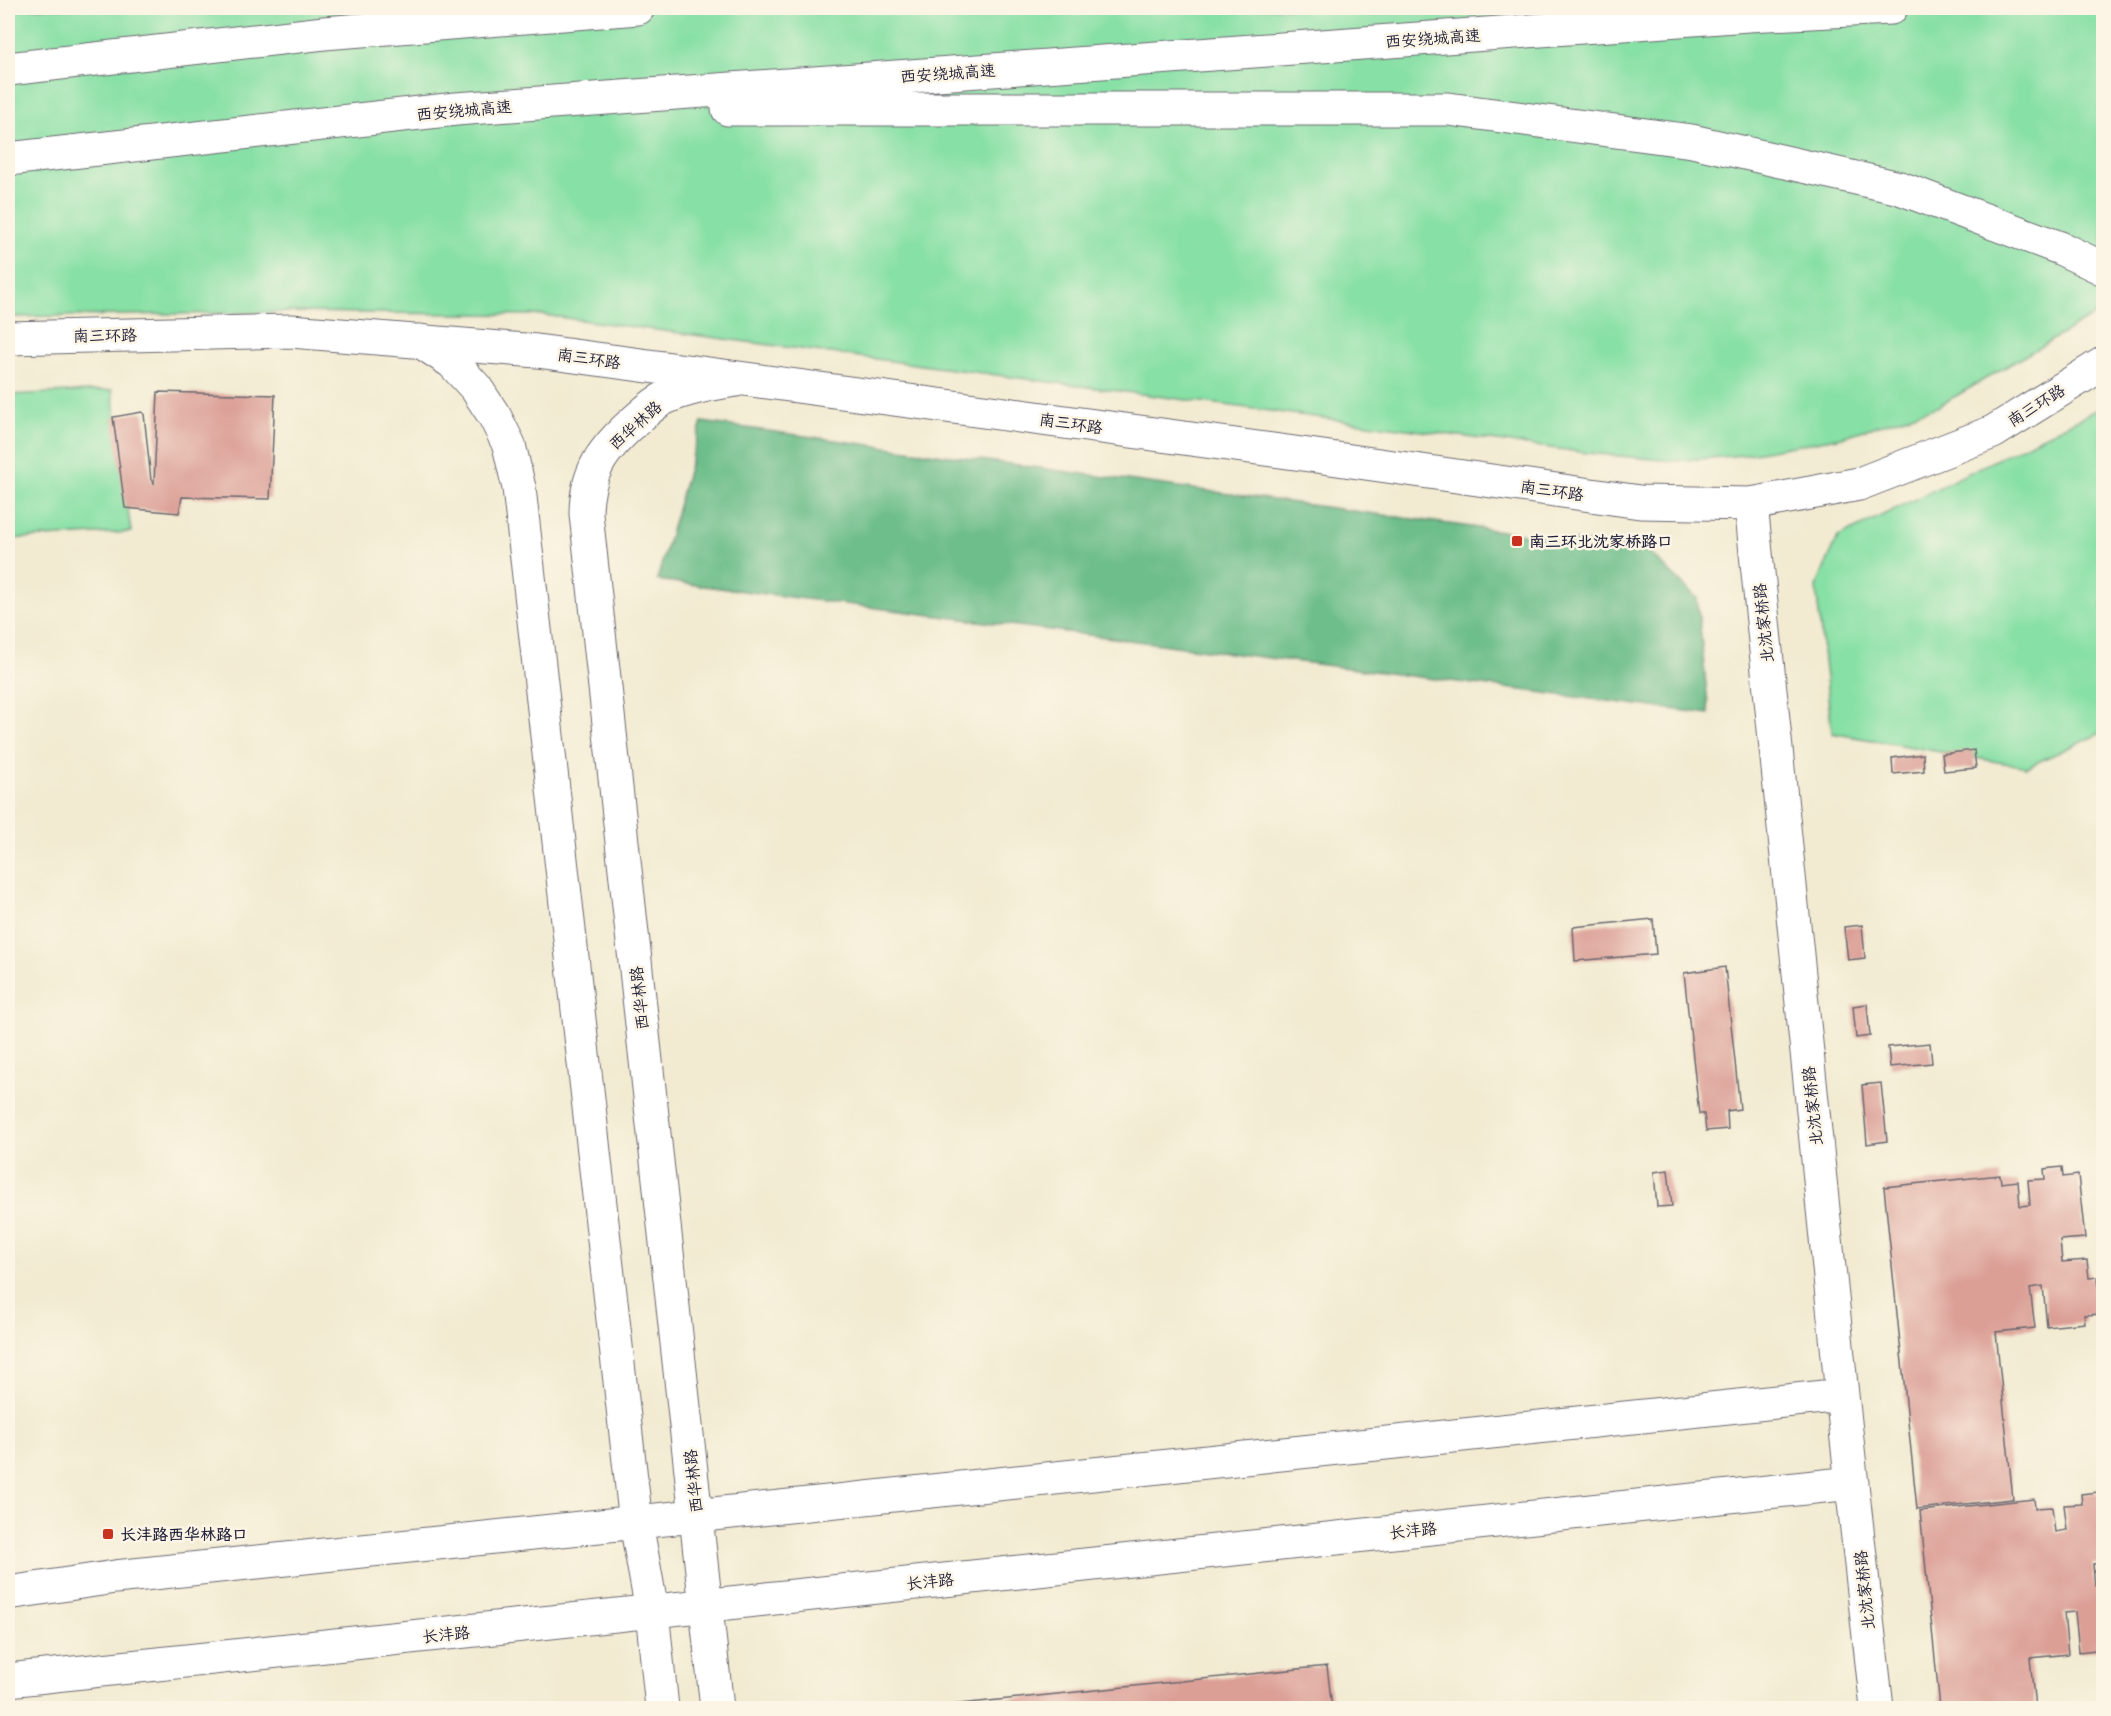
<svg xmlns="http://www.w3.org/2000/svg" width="2111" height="1716" font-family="Delius,'LXGW WenKai TC',sans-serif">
  <rect width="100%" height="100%" fill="#fcf5e5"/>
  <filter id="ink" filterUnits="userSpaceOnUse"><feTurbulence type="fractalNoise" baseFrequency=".0167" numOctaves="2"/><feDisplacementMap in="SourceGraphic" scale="12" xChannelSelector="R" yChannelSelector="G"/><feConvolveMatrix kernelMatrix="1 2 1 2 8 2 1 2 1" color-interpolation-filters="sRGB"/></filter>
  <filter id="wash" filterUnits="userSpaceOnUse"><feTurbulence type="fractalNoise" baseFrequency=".008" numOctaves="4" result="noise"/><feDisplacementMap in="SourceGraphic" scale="24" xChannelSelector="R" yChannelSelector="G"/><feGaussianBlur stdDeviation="1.35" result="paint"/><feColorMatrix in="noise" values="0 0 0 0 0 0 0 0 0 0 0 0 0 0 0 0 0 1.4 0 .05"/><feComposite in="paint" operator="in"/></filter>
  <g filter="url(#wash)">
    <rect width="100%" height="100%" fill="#f2ebd2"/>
    <path fill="#87e0a5" stroke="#548170" stroke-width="1.5" d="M8,8H2103V310L1939,406L1842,437L1743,455L1674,461L1588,453L543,315L289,312L8,317Z
      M112,390L131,532L8,539V395Z
      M2103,407V732L2027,767L1832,733L1816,587L1838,537Z"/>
    <path fill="#6dbe8a" stroke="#487062" stroke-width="1.5" d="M702,422L1648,551L1697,598L1709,714L657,580Z"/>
    <g id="blocks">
      <path fill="#db9f96" d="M158,392L275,395L270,499L182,497L179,513L125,508L113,417L142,412L144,414L151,480L154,483Z
        M1974,750L1976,768L1944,771L1942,754Z
        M1923,754L1924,771L1893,774L1892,758Z
        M1653,919L1656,954L1575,961L1573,927Z
        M1862,925L1865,958L1848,960L1844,927Z
        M1725,967L1740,1109L1727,1111L1728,1129L1706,1131L1704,1114H1699L1684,973Z
        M1867,1004L1870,1036L1856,1038L1853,1006Z
        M1930,1043L1932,1063L1890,1067L1888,1047Z
        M1881,1083L1887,1141L1867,1144L1862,1085Z
        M2062,1167L2063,1177L2078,1175L2085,1238L2060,1240L2062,1262L2087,1260L2089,1278L2098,1277L2102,1314L2084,1315L2085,1323L2047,1327L2043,1286L2030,1288L2035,1328L1996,1332L2013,1499L1917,1509L1884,1187L2000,1175L2001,1183L2018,1181L2020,1206L2030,1205L2028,1180L2045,1179L2044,1169Z
        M1668,1170L1672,1206L1657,1207L1654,1172Z
        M2098,1492V1500L2104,1499V1563L2093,1564L2095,1586L2104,1585V1649L2079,1652L2075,1612L2064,1613L2068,1654L2030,1658L2035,1708H1940L1920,1511L2034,1499L2035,1508L2052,1507L2055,1532L2067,1530L2064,1505L2082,1504L2081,1494Z
        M1327,1666L1332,1708H931V1707Z"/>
    </g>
  </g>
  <g filter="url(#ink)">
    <use href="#blocks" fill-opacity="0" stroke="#6b6870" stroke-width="1.5"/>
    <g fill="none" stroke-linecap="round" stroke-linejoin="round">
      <g stroke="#6b6870" stroke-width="35">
        <path id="tertiary" d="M420,341L452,362L476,388L495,417L509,445L519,488L636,1523L652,1611L662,1708
          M1751,504L1842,1395L1877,1708
          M8,1593L115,1577L1842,1395
          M8,1680L1852,1483
          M717,1708L586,514C586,471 604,448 636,420C644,413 654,403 665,398C687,388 712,384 736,380"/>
      </g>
      <g stroke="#6b6870" stroke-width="35">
        <path id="trunk" d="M8,338L291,331L537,351L1295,453L1640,502L1751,504L1859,484L1993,432L2104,363"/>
      </g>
      <g stroke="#6b6870" stroke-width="35">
        <path id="motorway" d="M8,69L324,33L638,8
          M728,109H1448L1692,141L1900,188L2060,248L2104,269
          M8,159L456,109L1748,15L1891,8"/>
      </g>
      <use href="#tertiary" stroke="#fff" stroke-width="33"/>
      <use href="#trunk" stroke="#fff" stroke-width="33"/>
      <use href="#motorway" stroke="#fff" stroke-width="33"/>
    </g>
  </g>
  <g fill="#c8321e" stroke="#fcf5e5" stroke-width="2">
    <rect x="1511" y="535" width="12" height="12" rx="3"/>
    <rect x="102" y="1528" width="12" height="12" rx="3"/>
  </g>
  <g text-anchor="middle" stroke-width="5" stroke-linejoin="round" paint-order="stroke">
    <g font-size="16" fill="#22223b" stroke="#fcf5e5">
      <text transform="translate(1433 38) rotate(-4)" y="6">西安绕城高速</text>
      <text transform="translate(948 73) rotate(-4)" y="6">西安绕城高速</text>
      <text transform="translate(464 110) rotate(-5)" y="6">西安绕城高速</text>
      <text transform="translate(105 335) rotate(-1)" y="6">南三环路</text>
      <text transform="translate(589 358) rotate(8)" y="6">南三环路</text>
      <text transform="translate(2036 405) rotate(-32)" y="6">南三环路</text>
      <text transform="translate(1071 423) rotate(8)" y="6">南三环路</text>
      <text transform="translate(635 425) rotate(-42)" y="6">西华林路</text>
      <text transform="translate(1552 490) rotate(8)" y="6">南三环路</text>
      <text transform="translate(1763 623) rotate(-96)" y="6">北沈家桥路</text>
      <text transform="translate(639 998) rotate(-96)" y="6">西华林路</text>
      <text transform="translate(1812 1106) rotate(-96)" y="6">北沈家桥路</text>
      <text transform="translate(693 1481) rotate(-96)" y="6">西华林路</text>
      <text transform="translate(1413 1530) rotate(-6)" y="6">长沣路</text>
      <text transform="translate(930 1581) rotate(-6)" y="6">长沣路</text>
      <text transform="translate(1864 1590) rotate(-96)" y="6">北沈家桥路</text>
      <text transform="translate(446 1634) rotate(-6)" y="6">长沣路</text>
    </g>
    <g font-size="16" font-weight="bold" fill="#22223b" stroke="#fcf5e5" text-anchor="start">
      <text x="1529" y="547">南三环北沈家桥路口</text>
      <text x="120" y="1540">长沣路西华林路口</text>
    </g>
  </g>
  <rect width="2111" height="1716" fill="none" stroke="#fcf5e5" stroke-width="30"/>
</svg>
